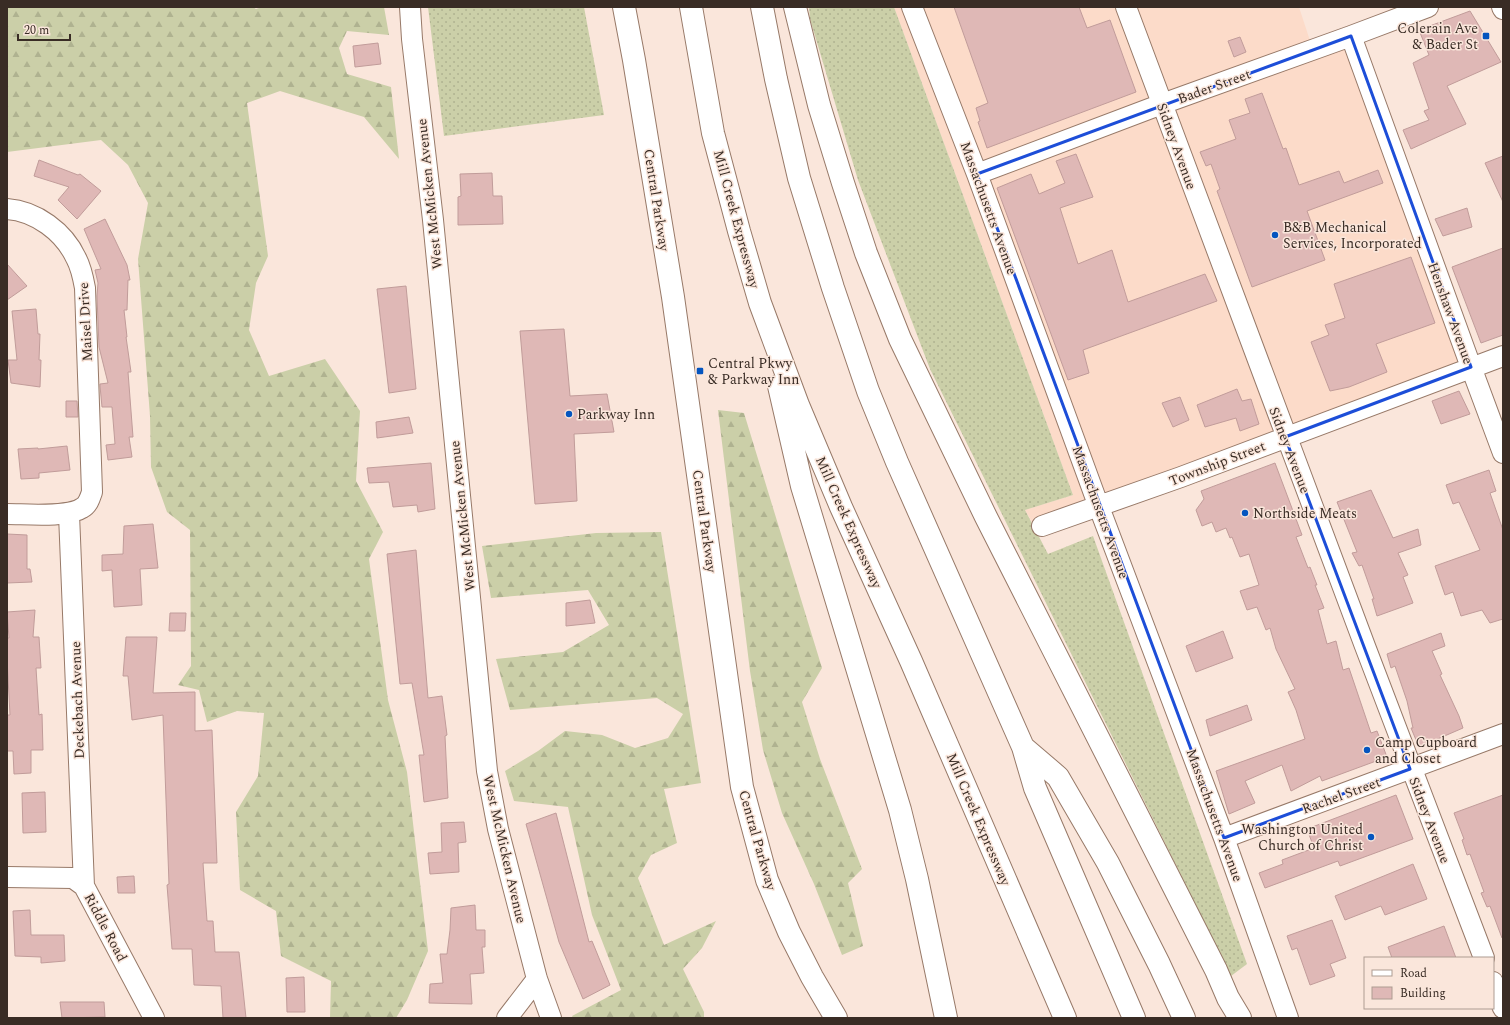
<svg xmlns="http://www.w3.org/2000/svg" width="1510" height="1025" font-family="Spectral,serif">
  <defs>
    <pattern id="grass-dots" width="8" height="8" patternUnits="userSpaceOnUse"><rect width="8" height="8" fill="#cbcfa8"/><path d="M2 2h.1M6 6h.1" fill="none" stroke="#afb290" stroke-width="1.8" stroke-linecap="round"/></pattern>
    <pattern id="forest-firs" width="22" height="20" patternUnits="userSpaceOnUse"><rect width="22" height="20" fill="#cbcfa8"/><path d="M5 1l3.5 6h-7zM16 11l3.5 6h-7z" fill="#afb290"/></pattern>
  </defs>
  <rect width="100%" height="100%" fill="#fae6db"/>
  <path fill="#fcdbc9" d="M894,7H1299L1313,50L1351,36L1471,367L1036,529L1025,510L1073,495Z"/>
  <path fill="url(#grass-dots)" d="M428,7H584L604,115L444,136Z
    M809,7H894L1073,495L1025,510L1048,554L1093,536L1247,964L1231,976L930,369L858,180L810,19Z"/>
  <path fill="url(#forest-firs)" d="M7,7H253L256,9L262,7H384L389,35L347,31L339,48L347,74L391,87L399,159L364,117L280,91L247,103L268,256L256,283L249,330L269,376L325,359L360,411L356,481L383,532L369,559L388,700L407,772L428,951L407,1000L396,1018H330L331,981L281,956L276,911L240,890L236,812L258,776L264,713L237,711L207,722L199,690L178,685L191,666L190,530L167,512L151,467L150,416L138,259L148,203L128,165L101,140L7,152Z
    M718,410L744,413L822,668L802,702L820,759L862,869L848,883L863,946L842,955L814,884L782,813L763,750L750,671Z
    M661,532L701,783L664,789L677,843L651,855L638,878L664,945L716,921L702,948L683,969L704,1012V1018H573L572,1016L621,990L592,915L568,807L514,801L505,771L538,751L565,731L602,735L635,748L668,738L683,714L657,698L510,710L496,659L563,652L609,625L588,590L491,598L482,546L596,533Z"/>
  <path fill="#dfb8b6" stroke="#c19c9a" d="M954,7H1079L1087,28L1110,20L1136,92L987,148L978,122L980,121L976,108L988,103Z
    M1470,11L1501,62L1447,86L1466,124L1411,149L1403,130L1429,120L1424,111L1429,109L1413,63L1429,55L1419,30Z
    M1240,37L1246,52L1234,57L1228,41Z
    M378,43L381,64L355,67L353,46Z
    M1262,93L1283,149L1286,148L1299,185L1339,171L1344,183L1378,170L1383,183L1307,211L1325,260L1252,287L1217,191L1220,189L1211,164L1206,166L1200,152L1236,139L1229,120L1250,113L1245,99Z
    M1076,154L1093,197L1060,208L1078,264L1112,250L1128,302L1205,274L1217,301L1083,350L1089,373L1068,380L997,188L1031,174L1039,194L1065,183L1056,161Z
    M1503,156V202L1485,163Z
    M39,160L78,175L80,174L101,191L77,219L58,200L69,187L34,176Z
    M492,173L493,196H502L503,224L458,225V197L461,196L460,174Z
    M1467,208L1472,227L1443,236L1435,219Z
    M105,219L127,265L130,280H128L127,310H124L127,337H126L131,372H128L133,437H129L132,457L108,460L106,445L115,444L112,407H102L100,386V384L108,383L99,347L97,296L98,283L95,270L101,269L84,229Z
    M1503,248V335L1481,343L1452,267Z
    M1411,257L1435,323L1376,344L1387,372L1349,387L1330,391L1311,342L1329,335L1325,325L1345,318L1334,284Z
    M7,264L27,286L7,300Z
    M406,286L416,389L389,393L377,289Z
    M36,309L38,334H40L39,360H41L40,387L11,383L8,360H17L12,311Z
    M564,329L570,396L607,394L614,432L574,434L577,501L535,504L520,331Z
    M1237,389L1242,401L1251,399L1259,424L1240,431L1236,418L1205,427L1197,405Z
    M1459,391L1470,414L1441,424L1432,401Z
    M1180,397L1189,420L1173,427L1162,403Z
    M66,401H77L78,417H66Z
    M409,417L413,433L377,438L376,422Z
    M67,446L70,470L39,473V478L21,479L18,449L38,448V449Z
    M431,463L435,509L418,512L417,505L393,507L389,482L369,483L367,468Z
    M1275,463L1302,535L1296,537L1308,568L1310,567L1317,585H1315L1324,608L1318,610L1327,644L1336,641L1343,670L1349,668L1371,733L1377,731L1387,757L1322,781L1320,776L1291,791L1282,765L1245,781L1255,803L1229,814L1216,771L1305,739L1296,710L1288,692L1295,689L1276,649L1270,628L1266,630L1257,607L1247,610L1240,591L1259,585L1249,554L1240,557L1232,537L1230,538L1226,528L1216,532L1212,522L1202,526L1196,510L1204,499L1201,491Z
    M1489,470L1496,491L1490,493L1503,530V619L1490,623L1482,610L1461,616L1453,592L1445,595L1435,566L1480,550L1459,502L1453,504L1446,485Z
    M1371,490L1393,538L1418,529L1421,545L1398,553L1408,575L1403,577L1413,603L1377,616L1372,599H1374L1362,565L1359,566L1352,553L1357,552L1337,502Z
    M153,524L158,568L140,569L142,605L114,607L112,570L102,571V555L123,554L124,526Z
    M7,534L27,535V569H30L32,582L7,583Z
    M416,550L428,698L442,696L447,735L445,736L448,798L424,802L419,755H424L412,683L400,684L387,554Z
    M590,600L595,623L566,626V603Z
    M35,610L33,637H39L41,668H36L39,715L42,714L43,750H31V773L14,774L13,751H7V715H10L7,659V638H9L7,612Z
    M170,613H186L185,631H169Z
    M1223,631L1233,658L1196,672L1186,646Z
    M1441,633L1445,646L1432,651L1442,674L1440,675L1459,716L1463,728L1419,747L1411,728H1413L1407,701L1395,666L1391,668L1387,654Z
    M126,637H157L153,693L195,692V731L212,730L217,863H203L207,921H213L215,952H239L246,1018H223L221,986L194,985L192,949H172L167,885L169,884L163,715L132,720L128,676H123Z
    M1247,705L1252,720L1210,736L1206,720Z
    M45,792L46,832L23,833L22,793Z
    M1396,795L1413,839L1340,866L1338,861L1265,888L1259,873L1283,864L1282,860L1314,848L1307,829Z
    M1503,795V937L1502,938L1490,906L1487,907L1481,893L1484,892L1470,854L1467,855L1462,840L1464,839L1454,813Z
    M556,813L589,942L592,941L610,985L583,999L559,942L526,824Z
    M464,822L466,842L458,843L459,872L430,874L428,853L442,852L441,823Z
    M1413,864L1427,899L1385,915L1381,906L1345,920L1335,896Z
    M134,876L135,893H118L117,877Z
    M475,905L476,930H485V947H482L484,973L470,974L472,1004L429,1003L430,984L443,983L440,954H447L450,930L451,908Z
    M30,910L31,935H64L65,961L41,963V957L15,956L13,911Z
    M1332,920L1346,958L1330,964L1335,976L1310,985L1297,948L1292,950L1287,936Z
    M1444,926L1456,958H1392L1388,947Z
    M304,977L305,1012H287L286,978Z
    M60,1002H104L105,1017L62,1018Z"/>
  <g fill="none" stroke-linecap="round" stroke-linejoin="round">
    <g stroke="#977968" stroke-width="22">
      <path id="minor" d="M410,7L412,39L433,220L487,771L498,829L537,979L551,1018
        M912,7L977,174L1099,507L1224,838L1288,1018
        M1126,7C1244,324 1362,642 1484,958
        M1502,7L1503,9
        M1351,36L1471,367L1503,453
        M977,174L1162,104L1351,36L1428,7
        M7,209C36,211 64,232 76,258C81,267 83,277 85,288L92,492C90,498 88,505 82,508C67,518 26,514 7,514
        M69,514L84,886
        M1042,526L1181,477L1503,356
        M1224,838L1503,734
        M7,877L73,878L84,886L154,1018
        M1493,982L1503,1008
        M507,1018L537,979"/>
    </g>
    <g stroke="#977968" stroke-width="24">
      <path id="major" d="M624,7L634,60L673,297L742,787L767,880L789,932L812,977L836,1018"/>
    </g>
    <g stroke="#977968" stroke-width="24">
      <path id="highway" d="M691,7L713,133L739,231L760,303L798,405L841,507L911,661L1065,1018
        M762,7L776,79L799,178L833,288L868,391L897,462L1023,747L1035,788L1134,1018
        M795,7L819,105L843,183L866,253L900,339L986,517L1216,970L1228,998L1240,1018
        M779,386L802,486L900,810L917,879L946,1018
        M1023,747L1058,777L1108,863L1159,964L1184,1018"/>
    </g>
    <use href="#minor" stroke="#fff" stroke-width="20"/>
    <use href="#major" stroke="#fff" stroke-width="22"/>
    <use href="#highway" stroke="#fff" stroke-width="22"/>
  </g>
  <path fill="none" stroke="#1d4ed8" stroke-width="3" stroke-linejoin="round" d="M1351,36L1471,367L1285,437L1410,769L1224,838L977,174Z"/>
  <g fill="#0555bf" stroke="#fae6db" stroke-width="1.5">
    <rect x="1482" y="32" width="8" height="8" rx="2"/>
    <circle cx="1275" cy="235" r="4"/>
    <rect x="696" y="367" width="8" height="8" rx="2"/>
    <circle cx="569" cy="414" r="4"/>
    <circle cx="1245" cy="513" r="4"/>
    <circle cx="1367" cy="750" r="4"/>
    <circle cx="1371" cy="837" r="4"/>
  </g>
  <g text-anchor="middle" stroke-width="3" stroke-linejoin="round" paint-order="stroke">
    <g font-size="14" fill="#392c25" stroke="#fae6db" text-anchor="start">
      <text x="1478" y="33" text-anchor="end">Colerain Ave<tspan x="1478" dy="16">&amp; Bader St</tspan></text>
      <text x="1283" y="232">B&amp;B Mechanical<tspan x="1283" dy="16">Services, Incorporated</tspan></text>
      <text x="708" y="368">Central Pkwy<tspan x="708" dy="16">&amp; Parkway Inn</tspan></text>
      <text x="577" y="419">Parkway Inn</text>
      <text x="1253" y="518">Northside Meats</text>
      <text x="1375" y="747">Camp Cupboard<tspan x="1375" dy="16">and Closet</tspan></text>
      <text x="1363" y="834" text-anchor="end">Washington United<tspan x="1363" dy="16">Church of Christ</tspan></text>
    </g>
    <g font-size="14" fill="#392c25" stroke="#fae6db">
      <text transform="translate(1214 86) rotate(-20)" y="5">Bader Street</text>
      <text transform="translate(1177 146) rotate(70)" y="5">Sidney Avenue</text>
      <text transform="translate(429 194) rotate(-96)" y="5">West McMicken Avenue</text>
      <text transform="translate(657 200) rotate(81)" y="5">Central Parkway</text>
      <text transform="translate(989 208) rotate(70)" y="5">Massachusetts Avenue</text>
      <text transform="translate(737 219) rotate(75)" y="5">Mill Creek Expressway</text>
      <text transform="translate(1451 313) rotate(70)" y="5">Henshaw Avenue</text>
      <text transform="translate(85 322) rotate(-93)" y="5">Maisel Drive</text>
      <text transform="translate(1290 450) rotate(69)" y="5">Sidney Avenue</text>
      <text transform="translate(1217 463) rotate(-21)" y="5">Township Street</text>
      <text transform="translate(1101 512) rotate(70)" y="5">Massachusetts Avenue</text>
      <text transform="translate(462 516) rotate(-96)" y="5">West McMicken Avenue</text>
      <text transform="translate(705 521) rotate(82)" y="5">Central Parkway</text>
      <text transform="translate(849 522) rotate(66)" y="5">Mill Creek Expressway</text>
      <text transform="translate(77 700) rotate(-92)" y="5">Deckebach Avenue</text>
      <text transform="translate(1341 795) rotate(-20)" y="5">Rachel Street</text>
      <text transform="translate(1215 815) rotate(70)" y="5">Massachusetts Avenue</text>
      <text transform="translate(979 819) rotate(67)" y="5">Mill Creek Expressway</text>
      <text transform="translate(1430 820) rotate(69)" y="5">Sidney Avenue</text>
      <text transform="translate(758 840) rotate(74)" y="5">Central Parkway</text>
      <text transform="translate(505 849) rotate(77)" y="5">West McMicken Avenue</text>
      <text transform="translate(106 927) rotate(62)" y="5">Riddle Road</text>
    </g>
  </g>
  <rect width="1510" height="1025" fill="none" stroke="#392c25" stroke-width="16"/>
  <rect x="1364" y="957" width="130" height="52" fill="#fae6db" stroke="#ad9c92"/>
  <rect x="1372" y="970" width="20" height="6" fill="#ffffff" stroke="#ad9c92"/>
  <text x="1400" y="977" font-size="12" fill="#392c25">Road</text>
  <rect x="1372" y="987" width="20" height="12" fill="#dfb8b6" stroke="#ad9c92"/>
  <text x="1400" y="997" font-size="12" fill="#392c25">Building</text>
  <path d="M18 34v6h52v-6" fill="none" stroke="#392c25" stroke-width="2"/>
  <text x="24" y="34" font-size="12" fill="#392c25" stroke="#fae6db" stroke-width="3" paint-order="stroke">20 m</text>
</svg>
